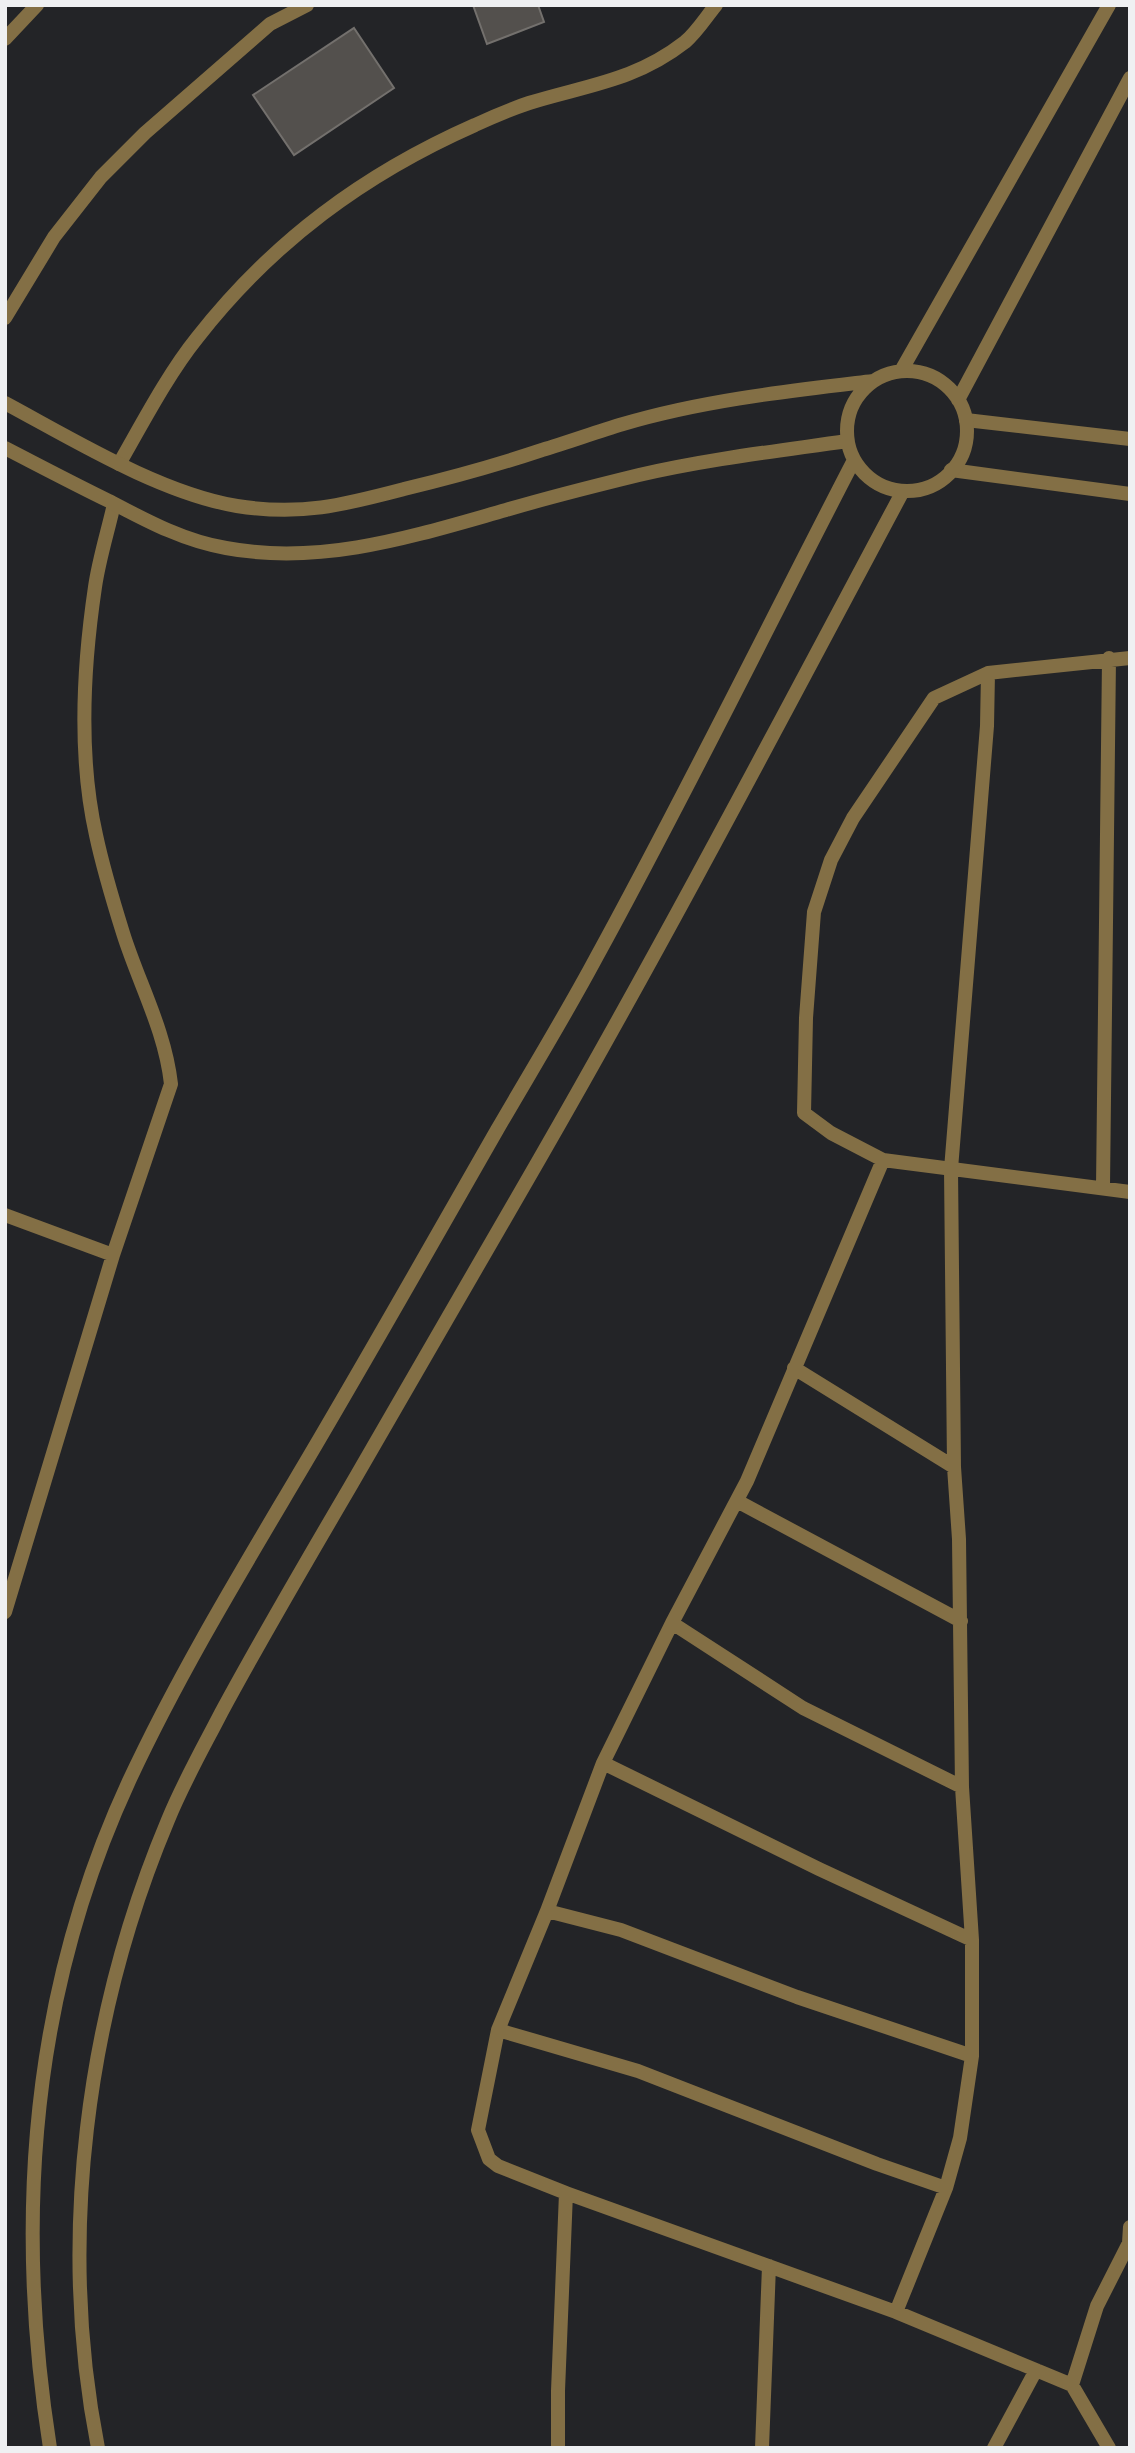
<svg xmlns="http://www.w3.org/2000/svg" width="1135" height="2453" font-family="Overpass,sans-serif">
  <rect width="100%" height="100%" fill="#232427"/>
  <path fill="#53504d" stroke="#73706d" stroke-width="2" d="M473,5H538L544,22L487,44Z
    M354,28L394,88L294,155L253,95Z"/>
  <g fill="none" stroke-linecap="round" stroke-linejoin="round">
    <path stroke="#836f45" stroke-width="14" d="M5,39L37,5
      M5,318L54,237L101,177L145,133L270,24L307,5
      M966,420L1130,439
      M119,464C142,424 168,374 197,338C272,242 364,174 475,125C492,117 511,109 529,103C587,85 635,81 685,42C697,32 706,17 716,5
      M951,470L1130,494
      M1130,658L988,673L934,698L853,818L831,860L814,912L806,1018L804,1113L831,1133L883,1160L1130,1192
      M1103,1187L1109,658
      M5,1215L113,1255
      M794,1368L954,1467
      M737,1501L961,1621
      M5,1612L113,1255L171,1084C165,1030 139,984 123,933C113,901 103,868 96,835C78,755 83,668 95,587C99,559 108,531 114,504
      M672,1623L803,1708L962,1787
      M603,1763L819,1869L972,1940
      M547,1911L603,1763L672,1623L747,1481L883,1160
      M498,2030L638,2071L877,2164L946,2188
      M566,2193L498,2166L489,2159L478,2130L498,2030L547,1911L621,1930L797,1997L972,2056
      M896,2312L946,2188L960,2138L972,2056V1940L962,1787L959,1539L954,1467L951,1169L987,726L988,673
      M558,2448V2391L566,2193L896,2312L1072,2385
      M762,2448L769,2266
      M994,2448L1036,2370
      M1109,2448L1072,2385L1097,2306L1129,2243L1130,2227"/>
    <path stroke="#836f45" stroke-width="14" d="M901,371L1109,5
      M847 431a60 60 0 1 1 120 0a60 60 0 1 1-120 0Z
      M958,400L1130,78
      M5,403C74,440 160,493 237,506C302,516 343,505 404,489C450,478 497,465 542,450C569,442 596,432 623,424C704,400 789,391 873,381
      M5,448C40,466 74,484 109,501C147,521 184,541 226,548C322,566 414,536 506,510C550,497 594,486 639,475C708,459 778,451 847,441
      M50,2448C14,2219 31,1993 129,1781C177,1678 236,1580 294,1482C363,1366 430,1247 497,1130C530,1073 565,1016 596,958C686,794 768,626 854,460
      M98,2448C57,2240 86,2015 168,1820C183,1783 203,1748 221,1713C262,1637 306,1562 350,1487C414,1378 477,1268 540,1158C666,939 784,714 903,491"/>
  </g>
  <rect width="1135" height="2453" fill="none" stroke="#eff0f2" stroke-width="14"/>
</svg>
